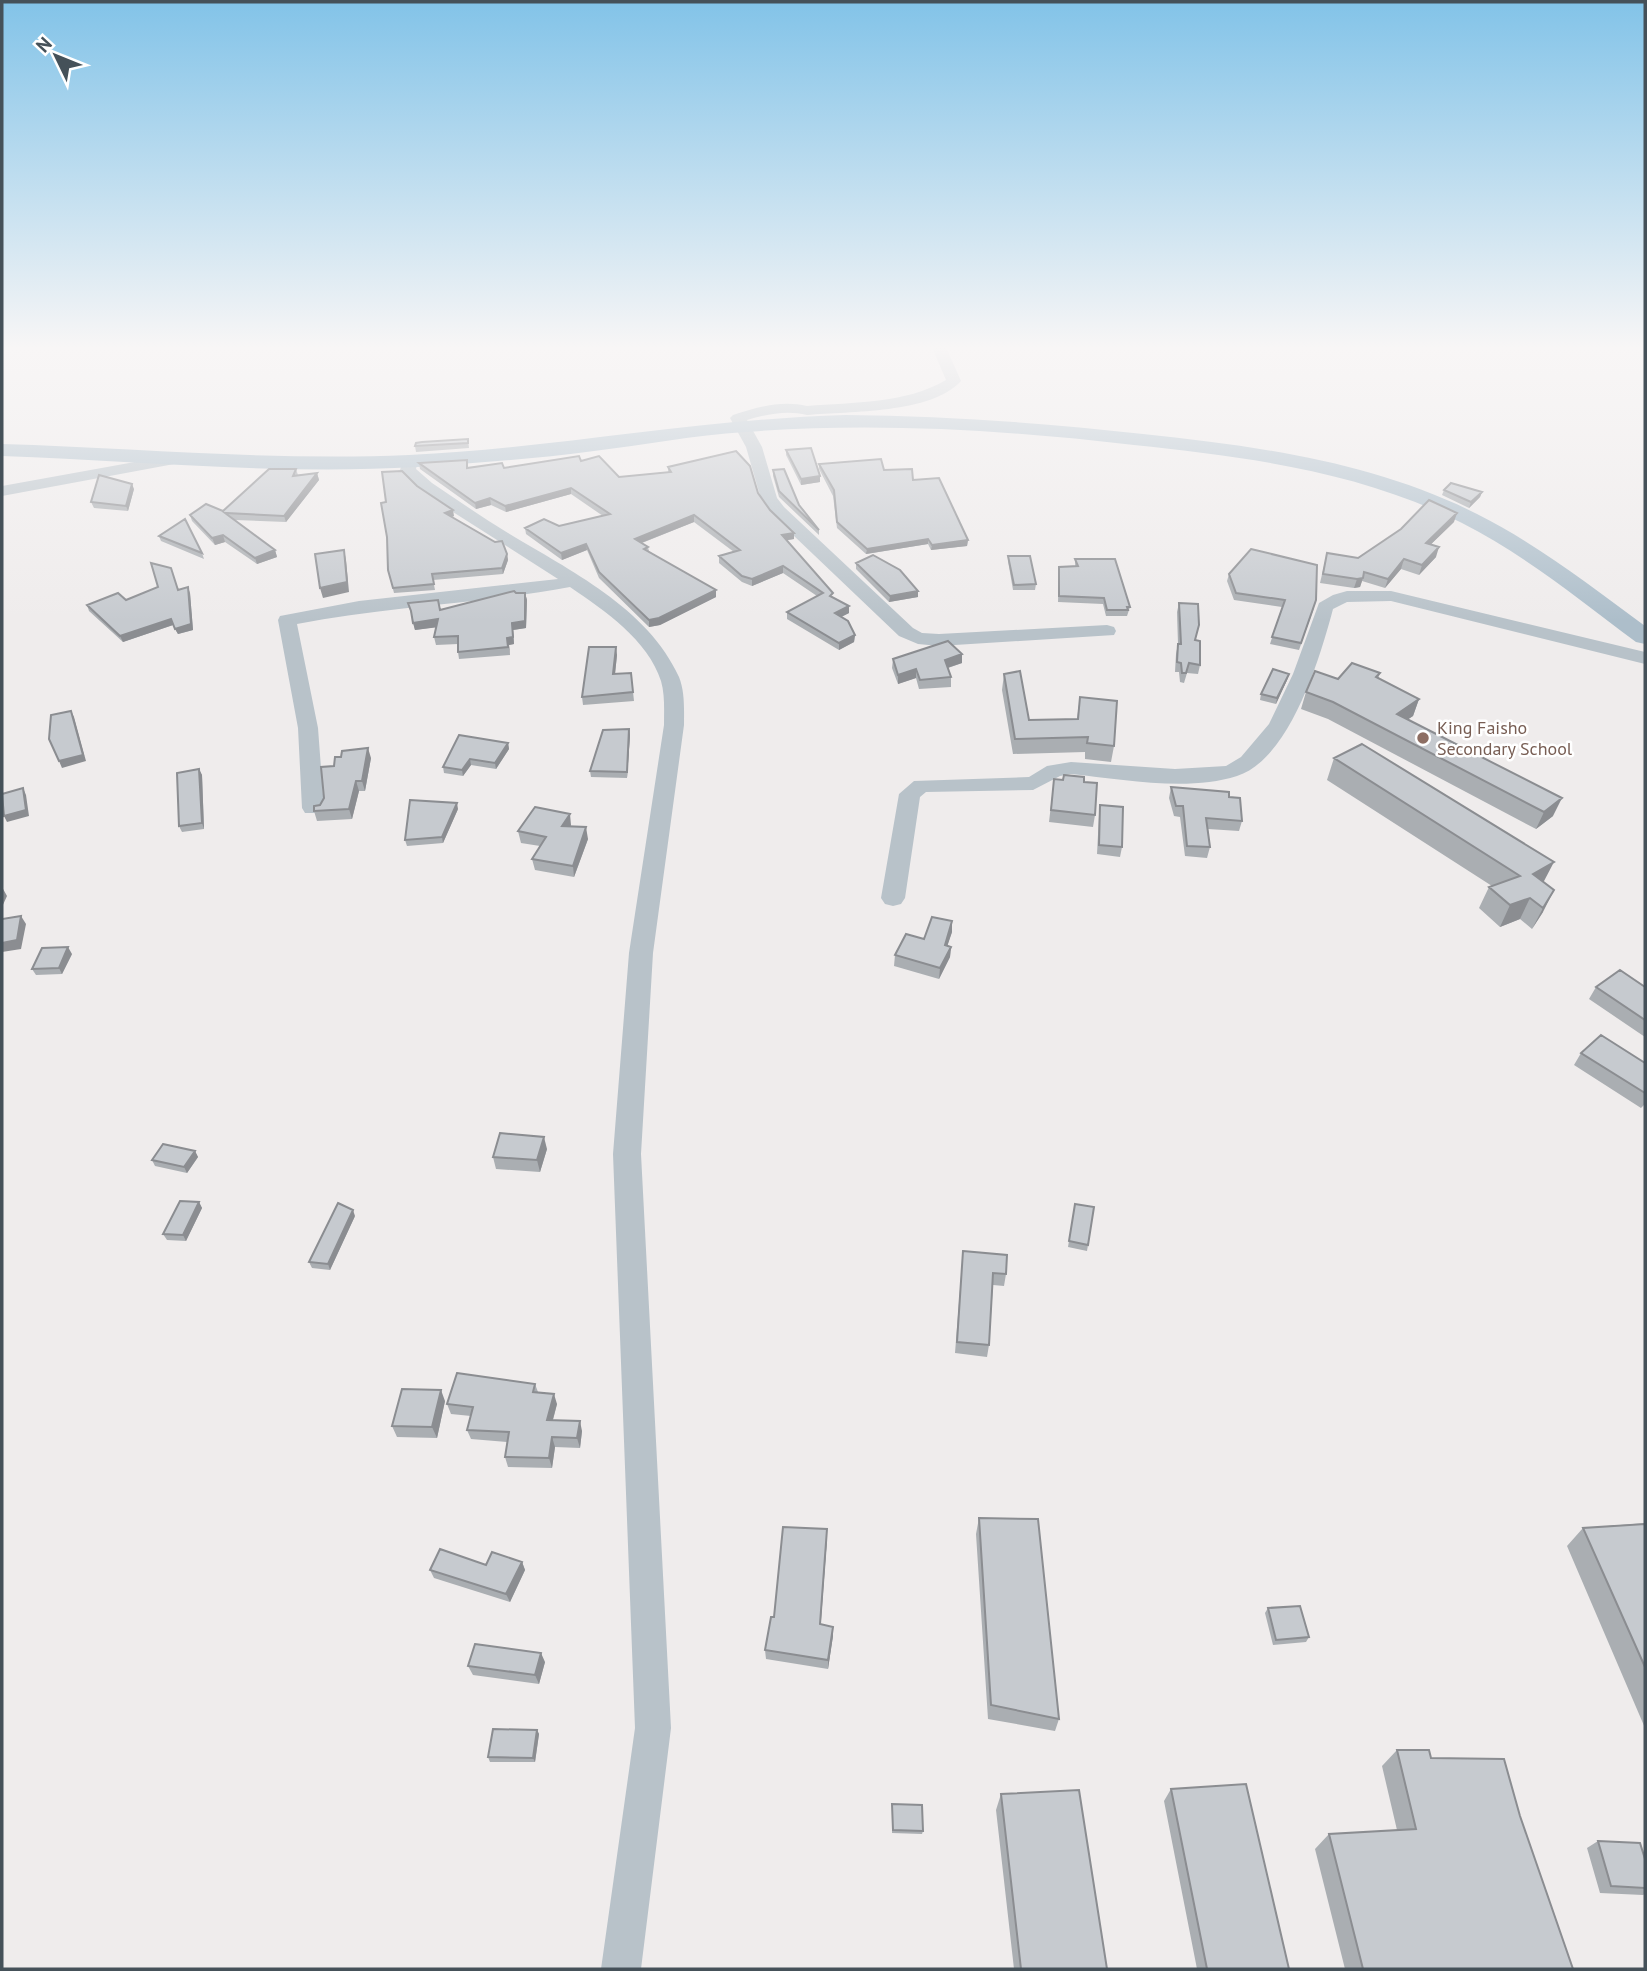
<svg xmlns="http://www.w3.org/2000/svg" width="1647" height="1971" font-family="'PT Sans',sans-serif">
  <rect width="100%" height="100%" fill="#efecec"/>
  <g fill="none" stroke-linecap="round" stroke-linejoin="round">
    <path fill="#b8c2c9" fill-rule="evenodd" d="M931,345H945L961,381C931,414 850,411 807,415C787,410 767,414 747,420L762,447L777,498L784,507L913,628L922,633L939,634L1107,625L1114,627L1116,631L1114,635L939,646L918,644L899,636L772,515L761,499L746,447L730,418L733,415C757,407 782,400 807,406C854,402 905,404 946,380Z
      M179,454L185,456L187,459L185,462L2,496V486Z
      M410,456L416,458L418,461L416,469L432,483C457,500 482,517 508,533C569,570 648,608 679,677C685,692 684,709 684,725L653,953L641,1154L671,1728L641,1969H601L635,1728L613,1154L629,953L664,725C664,710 665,695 661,681C648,640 604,610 570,587C480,604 387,606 297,624L318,728L324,808L321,813H305L302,808L298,728L278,620L280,616L359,601L558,579L453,512L420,489L400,470L404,458Z
      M1347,591H1391L1645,652V664L1391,601L1347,602L1333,609C1320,658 1290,759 1237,776C1188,792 1121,779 1071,774L1060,776L1033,790L926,792L920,797L905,898L901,904L893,906L885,904L881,898L899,794L914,781L1029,777L1047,766L1071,762L1175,769L1226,766L1241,757L1269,724L1293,674L1319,603L1333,595Z"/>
    <path fill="#adbeca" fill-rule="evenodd" d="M846,415C946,416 1045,423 1143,434C1257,446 1374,462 1477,514C1537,544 1591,586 1645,626V644L1636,642C1580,600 1525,555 1462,523C1360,471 1246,457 1134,445C1005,430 875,422 745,432C694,435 644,445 594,451C535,459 476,463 417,467C278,475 140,461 2,456V444C138,448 273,461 409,455C556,448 700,419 846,415Z"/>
  </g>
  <path fill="#aaaeb2" d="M468,439L469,448L416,452L415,446Z
    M786,450L820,482L801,485L786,455Z
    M581,461L619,477L668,472V467L758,493L770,510L794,539L787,540L833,598L849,613L841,617L855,635L854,642L839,650L787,619V612L817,596L783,573L752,586L742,582L719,563V556L734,552L694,522L642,543L648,547L649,551L716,597L660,625L649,627L599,578L587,550L562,560L526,534L525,528L559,526L603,516L571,494L506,512L491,505L476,509L420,469L419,463L468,468H504Z
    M819,464L884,470L913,480L968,540L967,546L931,550L928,544L866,554L837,528L833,496L819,469Z
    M296,469L298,475L317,473L319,480L286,522L235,520L275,550L277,557L257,564L225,542L215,545L192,521L190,515L223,511Z
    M773,470L819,530V535L779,497L773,476Z
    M417,486L454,516L452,517L507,554L508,560L503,574L433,580L435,590L394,593L388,570Z
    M134,489L128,511L94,508L91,502Z
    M1444,490L1482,492L1480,497L1469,508L1442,495Z
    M1454,522L1431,544L1436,557L1419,575L1401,569L1385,588L1362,581L1360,587L1354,588L1320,583L1327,553L1358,558Z
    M159,536L202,553L204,559L161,541Z
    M1008,556L1036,584L1035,590H1013L1008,561Z
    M1075,559L1130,607L1127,616H1106L1103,604L1058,602L1059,567H1075Z
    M856,563L918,591V597L889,602L856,569Z
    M1229,574L1314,608L1299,650L1270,644L1282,607L1234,600L1227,581Z
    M178,590L190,593L193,630L178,634L173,625L123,642L89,611L87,605L126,600Z
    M516,593H525L527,600L526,628L513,630L514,644L509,645L510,655L459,659L458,652V644L436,645L434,637L436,627L415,630L412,617L408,603L440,610Z
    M1179,603L1196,640L1200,665L1198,674L1187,673L1184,683L1180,682L1179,672H1175L1176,654L1178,644L1177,612Z
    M617,655L615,674L631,673L634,701L583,705L582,697Z
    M893,659L962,663L948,668L951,677V687L919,689L916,678L898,684L892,668Z
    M1380,673L1378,679L1419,699L1413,716L1408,719L1553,816L1536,829L1328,719L1301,709L1306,692L1338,679Z
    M1004,674L1029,720L1077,719L1080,697L1114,746L1111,762L1085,759V752L1013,754L1002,690Z
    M1289,674L1287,680L1276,704L1260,700L1261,694Z
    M629,729L630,735L627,778L591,777L590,771Z
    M508,743L509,749L496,769L471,765L463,776L444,773L443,767Z
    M371,758L365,791H359L352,819L317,821L314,811L320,805L324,798L334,766Z
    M1334,758L1543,882V912L1532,929L1520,919L1500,927L1479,908L1489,887L1492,886L1327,780Z
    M199,769L202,775L204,829L182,832L179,826Z
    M1054,779L1084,782L1095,815L1093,827L1049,822Z
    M1171,787L1229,797L1242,821L1239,831L1208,829L1210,847L1207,858L1185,856L1180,817L1174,816L1169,798Z
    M1100,805L1122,847L1120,857L1097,854L1099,815Z
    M458,809L443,843L407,846L405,840Z
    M571,825V826L588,839L574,877L535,870L532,859L540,846L521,843L518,831Z
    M952,932L947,946L951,947L950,957L939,979L894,966L895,955L924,939Z
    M72,954L62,974L36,975L32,969Z
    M1596,987H1645V1037L1589,999Z
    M1581,1053L1645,1063V1104L1641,1108L1574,1065Z
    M547,1149L540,1172L496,1169L493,1157Z
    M195,1151L198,1157L187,1173L155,1166L152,1160Z
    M199,1202L202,1208L186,1241L167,1240L163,1234Z
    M1075,1204L1088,1245L1087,1251L1068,1247Z
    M355,1216L330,1270L312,1268L309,1262Z
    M963,1251L1006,1274L1004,1286L993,1285L989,1345L987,1357L955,1353Z
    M535,1384L538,1392L557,1404L553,1420L582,1431L580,1448L555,1447L552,1468L508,1467L505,1457L507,1442L471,1439L467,1430L471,1416L451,1414L447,1404Z
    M445,1401L437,1438L397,1437L392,1426Z
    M979,1518L1059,1719L1055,1731L988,1719L976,1534Z
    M1645,1523V1728L1567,1546L1583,1528Z
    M827,1539L820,1624L833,1627V1636L828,1669L766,1659L765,1650L774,1617Z
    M522,1562L525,1570L510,1602L434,1578L430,1570Z
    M1268,1608L1309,1637L1306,1642L1273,1645L1265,1613Z
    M545,1662L539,1684L473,1675L468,1666Z
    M537,1730L539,1734L535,1762H490L488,1757Z
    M1397,1750L1431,1758L1520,1816L1573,1969H1345L1315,1849L1329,1834L1397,1830L1382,1766Z
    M1171,1789L1289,1969H1197L1164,1801Z
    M1001,1794L1107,1969H1014L996,1810Z
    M892,1804L923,1831L922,1834L892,1833Z
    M1598,1841L1645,1859V1894L1643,1895L1600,1893L1587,1848Z"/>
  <path fill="#8b8d91" d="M317,473L319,480L286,522L284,516Z
    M820,476V482L801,485V479Z
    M132,484L134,489L128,511L126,506Z
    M571,488V494L506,512L505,506Z
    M1482,492L1480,497L1469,508L1471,502Z
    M490,498L491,505L476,509L475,503Z
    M453,510L454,516L447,518L445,513Z
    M1457,513L1454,522L1423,552L1426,543Z
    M694,515V522L636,545L635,539Z
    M794,533V539L782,541V535Z
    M223,535L225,542L215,545L212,538Z
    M928,539V544L866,554L867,549Z
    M968,540L967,546L931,550L932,545Z
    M586,544L587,550L562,560L561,553Z
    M1439,547L1436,557L1419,575L1422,565Z
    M275,550L277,557L257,564L255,558Z
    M344,550L346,560L349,592L323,598L320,588Z
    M507,554L508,560L503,574L502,568Z
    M1404,559L1401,569L1385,588L1388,579Z
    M783,566V573L752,586V579Z
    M1363,578L1360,587L1354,588L1357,579Z
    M188,587L190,593L193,630L178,634L175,629Z
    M716,590V597L660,625L649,627V620Z
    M918,591V597L889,602L890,596Z
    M525,593L527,600L526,628L513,630L514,644L509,645L510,655L507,638L512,623Z
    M849,606V613L835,620V613Z
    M171,619L173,625L123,642L120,636Z
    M438,619L439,627L415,630L413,623Z
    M855,635L854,642L839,650V643Z
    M616,647L617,655L614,683L613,674Z
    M962,654V663L944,669L945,660Z
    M916,669V678L898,684V675Z
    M1289,674L1287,680L1276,704L1277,698Z
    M1419,699L1413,716L1391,731L1397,714Z
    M71,711L74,717L86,761L62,768L59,761Z
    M629,729L630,735L627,778V772Z
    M508,743L509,749L496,769L495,763Z
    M368,748L371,758L365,791L362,781Z
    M470,759L471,765L463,776L462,770Z
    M199,769L202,775L204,829L202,823Z
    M356,781L359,791L352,819L349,809Z
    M23,788L26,795L29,816L7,822L4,816Z
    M1562,798L1553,816L1536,829L1544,812Z
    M457,803L458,809L443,843L442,837Z
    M570,814L571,825L564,837L562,826Z
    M586,827L588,839L574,877L573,866Z
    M1554,862L1543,883L1533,874Z
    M2,887L7,896L2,907Z
    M1554,890L1543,912L1532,929L1543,908Z
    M1530,898L1520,919L1500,927L1510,905Z
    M21,916L26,924L21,949L2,952V943Z
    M952,921V932L944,956L945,945Z
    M68,947L72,954L62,974L59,968Z
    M951,947L950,957L939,979L940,968Z
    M544,1137L547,1149L540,1172L537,1160Z
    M195,1151L198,1157L187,1173L184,1167Z
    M199,1202L202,1208L186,1241L183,1235Z
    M353,1210L355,1216L330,1270L328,1264Z
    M441,1390L445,1401L437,1438L432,1427Z
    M554,1394L557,1404L550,1430L547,1420Z
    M580,1421L582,1431L580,1448L577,1438Z
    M552,1437L555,1447L552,1468L549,1458Z
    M827,1529V1539L820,1634V1624Z
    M522,1562L525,1570L510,1602L506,1594Z
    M833,1627V1636L828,1669V1660Z
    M541,1653L545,1662L539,1684L535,1675Z
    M537,1730L539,1734L535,1762L533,1758Z"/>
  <path fill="#c6cacf" stroke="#8b8d91" stroke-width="2" d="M468,439V443L415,446L416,443L422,442Z
    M811,448L820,476L801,479L786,450Z
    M736,451L750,466L758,493L770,510L794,533L782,535L833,593L830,596L849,606L835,613L848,621L855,635L839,643L787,612L823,593L783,566L752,579L742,576L719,556L740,550L694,515L635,539L648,547L644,549L716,590L659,618L649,620L599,572L586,544L561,553L525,528L544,519L559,526L610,514L571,488L505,506L490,498L475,503L419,463L467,460V468L502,463L504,468L579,456L581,461L599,456L619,477L671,472L668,467Z
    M881,459L884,470L912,469L913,480L939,478L968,540L932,545L928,539L867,549L837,522L834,490L819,464Z
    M269,469H296L293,476L317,473L284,516L225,513L275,550L255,558L223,535L212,538L190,515L206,504L223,511Z
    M784,469L799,505L819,530L779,491L773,470Z
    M402,471L417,486L453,510L445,513L495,542L502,541L507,554L502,568L432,574L434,584L393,588L388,570L387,537L381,503L386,502L382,472Z
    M99,475L132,484L126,506L91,502Z
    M1451,483L1482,492L1471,502L1444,490Z
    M1429,500L1457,513L1426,543L1439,547L1422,565L1404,559L1388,579L1364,572L1363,578L1357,579L1323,574L1327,553L1358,558L1401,529Z
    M185,519L202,553L159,536Z
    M1251,549L1317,565L1316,600L1301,643L1272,637L1285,600L1236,593L1229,574Z
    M344,550L347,582L320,588L315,554Z
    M873,555L900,570L918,591L890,596L856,563Z
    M1008,556H1030L1036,584L1014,585Z
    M1075,559H1115L1130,607H1127L1128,610H1107L1104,598L1059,596V567L1078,566Z
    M151,563L171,568L178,590L188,587L191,624L175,629L171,619L120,636L87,605L118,593L126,600L158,587Z
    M514,591L516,593H525V621L512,623L513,637L507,638L508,647L458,652V636L434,637L438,619L413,623L411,611L408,603L438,600L440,610Z
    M1179,603L1198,604L1199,625L1195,640L1200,641V665L1189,663L1186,673H1182L1181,663L1177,662L1178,644H1181Z
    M948,641L962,654L945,660L951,677L920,680L916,669L898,675L893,659Z
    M589,647H616L613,674L631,673L633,692L582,697Z
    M1352,663L1380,673L1376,677L1419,699L1397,714L1562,798L1544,812L1333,702L1306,692L1315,671L1338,679Z
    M1273,669L1289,674L1277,698L1261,694Z
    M1020,671L1029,720L1078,719L1080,697L1117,701L1114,746L1087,743L1088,737L1015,739L1004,674Z
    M71,711L83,755L59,761L49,739L51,715Z
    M629,729L627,772L590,771L603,730Z
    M459,735L508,743L495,763L470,759L462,770L443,767Z
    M1362,744L1554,862L1533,874L1554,890L1543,908L1530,898L1510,905L1489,887L1520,876L1334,758Z
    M368,748L362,781H356L349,809L314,811V806L320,805L324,798L321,767L334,766L335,757H341L342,751Z
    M199,769L202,823L179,826L177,773Z
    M1064,775L1084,777V782L1097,783L1095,815L1051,810L1054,779L1063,780Z
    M1171,787L1229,792V797L1240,798L1242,821L1206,818L1210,847L1187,846L1183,806H1176Z
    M23,788L26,810L4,816L2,794Z
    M410,800L457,803L442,837L405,840Z
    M1100,805L1123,807L1122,847L1099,845Z
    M535,807L570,814L562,826L586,827L573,866L532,859L546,837L518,831Z
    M21,916L17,940L2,943V919Z
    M932,917L952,921L945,945L951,947L940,968L895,955L906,934L924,939Z
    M68,947L59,968L32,969L42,948Z
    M1620,970L1645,987V1020L1596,987Z
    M1601,1035L1645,1063V1093L1581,1053Z
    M500,1133L544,1137L537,1160L493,1157Z
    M163,1144L195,1151L184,1167L152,1160Z
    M180,1201L199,1202L183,1235L163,1234Z
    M338,1203L353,1210L328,1264L309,1262Z
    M1075,1204L1094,1207L1088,1245L1069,1241Z
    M963,1251L1007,1255L1006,1274L993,1273L989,1345L957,1342Z
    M457,1373L535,1384L533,1392L554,1394L547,1420L580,1421L577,1438L552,1437L549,1458L505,1457L509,1432L467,1430L473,1407L447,1404Z
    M402,1389L441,1390L432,1427L392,1426Z
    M979,1518L1038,1519L1059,1719L991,1705Z
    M1645,1524V1667L1583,1528Z
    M783,1527L827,1529L820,1624L833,1627L828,1660L765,1650L771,1617H774Z
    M440,1549L486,1565L492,1552L522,1562L506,1594L430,1570Z
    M1300,1606L1309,1637L1276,1640L1268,1608Z
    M475,1644L541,1653L535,1675L468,1666Z
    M493,1729L537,1730L533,1758L488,1757Z
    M1397,1750H1429L1431,1758L1504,1759L1520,1816L1573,1969H1363L1329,1834L1416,1829Z
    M1246,1784L1289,1969H1207L1171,1789Z
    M1079,1790L1107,1969H1021L1001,1794Z
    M892,1804L922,1805L923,1831L893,1830Z
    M1598,1841L1640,1843L1645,1859V1888L1611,1886Z"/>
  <linearGradient id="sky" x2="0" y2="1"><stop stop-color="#82c3e8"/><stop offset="0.56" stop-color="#f8f6f6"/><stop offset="1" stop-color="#f8f6f6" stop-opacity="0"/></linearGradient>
  <rect width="1647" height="621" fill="url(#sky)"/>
  <circle fill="#8d6e63" stroke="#fff" stroke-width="2.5" cx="1423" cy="738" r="7"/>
  <g text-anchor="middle" stroke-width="5" stroke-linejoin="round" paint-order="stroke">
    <g font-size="18" fill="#785e54" stroke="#fff" text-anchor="start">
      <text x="1437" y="734">King Faisho<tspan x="1437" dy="21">Secondary School</tspan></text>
    </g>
  </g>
  <rect width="1647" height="1971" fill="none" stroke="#455159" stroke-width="7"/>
  <g transform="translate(56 56) rotate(313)" stroke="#ffffff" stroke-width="5" paint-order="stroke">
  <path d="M0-5L12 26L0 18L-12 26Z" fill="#455159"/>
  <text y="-10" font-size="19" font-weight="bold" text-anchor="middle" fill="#455159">N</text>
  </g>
</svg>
